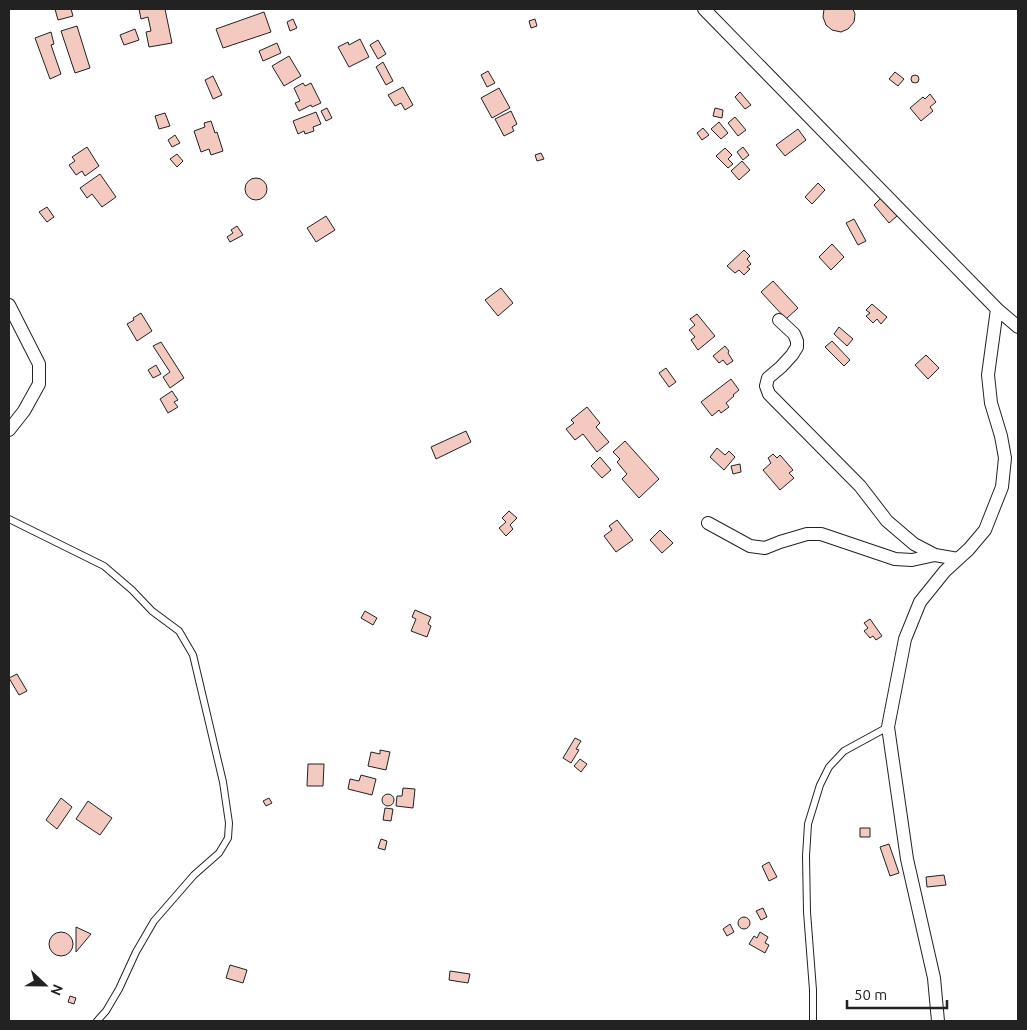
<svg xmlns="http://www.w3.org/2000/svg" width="1027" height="1030" font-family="Ubuntu,sans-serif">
  <rect width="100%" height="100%" fill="#fff"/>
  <path fill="#f3c9c0" stroke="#222" d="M55,9H71L73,16L58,20Z
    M139,9H165L172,43L149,47L146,32L151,31L148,17L141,19Z
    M824,9H853L855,14L854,22L848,29L841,32L832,30L826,25L823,17Z
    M264,12L271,32L223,48L216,29Z
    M293,19L297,28L290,31L287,22Z
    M535,19L537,26L531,28L529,21Z
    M77,26L90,68L75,73L61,31Z
    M135,29L139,40L124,45L120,35Z
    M51,32L54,44L51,45L61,74L50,79L35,38Z
    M360,39L369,57L349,67L338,47L348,42L349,45Z
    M378,40L386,54L378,59L370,45Z
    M277,43L281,53L263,61L259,51Z
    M289,56L301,76L284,86L272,66Z
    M383,62L393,81L386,85L376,67Z
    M488,71L495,83L487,87L481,75Z
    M895,72L904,79L898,86L889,79Z
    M911 79a4 4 0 1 1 8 0a4 4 0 1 1-8 0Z
    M213,76L222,95L213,99L205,80Z
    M303,83L305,86L311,83L321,103L312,107L311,105L299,111L295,103L300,101L294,88Z
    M403,87L413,105L405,110L401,103L395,106L388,95Z
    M499,88L510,108L492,118L481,98Z
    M740,92L751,105L745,109L735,97Z
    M930,94L936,102L930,107L933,111L921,121L910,108L923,97L925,99Z
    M327,108L332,118L326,121L321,111Z
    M715,108L723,110L722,118L713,116Z
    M511,111L517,124L512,127L514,131L504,136L495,119Z
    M316,112L321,124L313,127L314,131L305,134L304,131L298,134L293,121Z
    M165,113L170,126L159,129L155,116Z
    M735,117L746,130L738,136L728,123Z
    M211,121L215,133L217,132L223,151L211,155L209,149L201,152L194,131L205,127L204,123Z
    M719,122L728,133L721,139L711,129Z
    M703,128L709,135L702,140L697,133Z
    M798,129L806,140L785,156L776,145Z
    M175,135L180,143L172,147L168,140Z
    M87,147L99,166L85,176L82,171L76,175L69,165L75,161L72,157Z
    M743,147L749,155L743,160L737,152Z
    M725,148L732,155L728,159L733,164L728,168L716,156Z
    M541,153L544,159L537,161L535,155Z
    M177,154L183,161L177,167L170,159Z
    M742,161L750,170L739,180L731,171Z
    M100,174L116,197L102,207L92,194L87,198L80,188Z
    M245 189a11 11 0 1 1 22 0a11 11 0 1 1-22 0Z
    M818,183L825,190L812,204L805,197Z
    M881,198L897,216L889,223L874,205Z
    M47,207L54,217L47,222L39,212Z
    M326,216L335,230L316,242L307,228Z
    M854,219L866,241L858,245L846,223Z
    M237,226L243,235L230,242L227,237L233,233L231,230Z
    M832,244L844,257L831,270L819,257Z
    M744,250L750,256L747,259L751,264L747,267L750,269L744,275L739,270L735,273L727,266Z
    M773,281L798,308L786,319L761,292Z
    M501,288L513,303L498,316L485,300Z
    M872,304L887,317L881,324L877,319L873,323L866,316L870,313L866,310Z
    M141,313L152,331L137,341L127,324L134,320L133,318Z
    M697,314L715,336L698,350L691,340L695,337L689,330L695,325L690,319Z
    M839,327L853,339L847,346L834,334Z
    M832,341L850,360L844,366L825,347Z
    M161,342L184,378L170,388L163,377L170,372L153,346Z
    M725,346L729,351L728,353L733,361L727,365L723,360L719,363L713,356Z
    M926,355L939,368L928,379L915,365Z
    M156,365L161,374L153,378L148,370Z
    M666,368L676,382L669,387L659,373Z
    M731,379L739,390L733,395L734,396L726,403L729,407L721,413L719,410L712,416L701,402Z
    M172,391L178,400L174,402L178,407L168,413L160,399Z
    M587,407L600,423L596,427L609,442L597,452L583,434L575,440L566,429L574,423L571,420Z
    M466,431L471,442L436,459L431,447Z
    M625,441L659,479L639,498L622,479L627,474L617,462L620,459L613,452Z
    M717,448L725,455L729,451L735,457L724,470L710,457Z
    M773,454L777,458L780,455L793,470L789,473L794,478L780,490L763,470L771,463L768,458Z
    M600,457L611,470L602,478L591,466Z
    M740,464L741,472L733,474L731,466Z
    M509,511L517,518L510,525L513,529L506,536L499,528L506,522L502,518Z
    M617,520L633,540L616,552L604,536L612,530L609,526Z
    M660,530L673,543L662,553L650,540Z
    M415,610L431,617L428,624L431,626L427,637L411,631L416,619L412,617Z
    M365,611L377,618L373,625L361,618Z
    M870,619L882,636L876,640L873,636L870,638L864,631L868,628L864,623Z
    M17,674L27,691L19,695L9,678Z
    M575,738L581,741L576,749L579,750L571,763L563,758Z
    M380,750L390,752L386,770L368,766L371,752L380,754Z
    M580,759L587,764L581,772L574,766Z
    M308,764H324L323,786H307Z
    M361,775L376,779L372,795L348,789L350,779L359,781Z
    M403,788L415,789L413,808L396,806L397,796H402Z
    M382 800a6 6 0 1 1 12 0a6 6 0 1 1-12 0Z
    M61,798L72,807L57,829L46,820Z
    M269,798L272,803L266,806L263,801Z
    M88,801L112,818L100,835L76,819Z
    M385,808L393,809L391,821L383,820Z
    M860,828H870V837H860Z
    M381,839L387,841L385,850L378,848Z
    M889,844L899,873L890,876L880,847Z
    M769,862L777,877L769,881L762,866Z
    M944,875L946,885L927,887L926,877Z
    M763,908L767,917L761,920L756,911Z
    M738 923a6 6 0 1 1 12 0a6 6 0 1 1-12 0Z
    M730,924L734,932L727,936L723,929Z
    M76,927L91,934L76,952Z
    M49 944a12 12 0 1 1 24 0a12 12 0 1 1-24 0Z
    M760,932L768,937L765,943L769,945L765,953L749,944L754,936L757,938Z
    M230,965L247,970L243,983L226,978Z
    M450,971L470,974L468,983L449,980Z
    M70,996L76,998L74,1004L68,1002Z"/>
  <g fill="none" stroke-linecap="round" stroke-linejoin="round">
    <g stroke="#222" stroke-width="8">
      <path id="service" d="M9,519L104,566L132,590L152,611L179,631L193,655L223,782L229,823L228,838L219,853L194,875L154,921L136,952L119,989L106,1011L97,1021
        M813,1021V990L807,912L806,856L808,824L820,785L829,767L844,751L888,727"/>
    </g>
    <g stroke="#222" stroke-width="14">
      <path id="minor" d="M704,9L997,309L1018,327
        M9,305L39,364V384L24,411L9,430
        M779,320L794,334L797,341V347L792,355L781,367L768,378L766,386L769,394L860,486L887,521L914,544L935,555
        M708,523L750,546L765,548L780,542L807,534H821L895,559L912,560L935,555L958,559
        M938,1021L934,978L907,859L888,727L905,639L920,602L945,571L969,549L985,530L1002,487L1005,458L1001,436L991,403L988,375L997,309"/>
    </g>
    <use href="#service" stroke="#fff" stroke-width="6"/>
    <use href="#minor" stroke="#fff" stroke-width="12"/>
  </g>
  <rect width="1027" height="1030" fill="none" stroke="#222222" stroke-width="20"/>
  <g transform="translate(45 985) rotate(112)" stroke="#ffffff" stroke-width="4" paint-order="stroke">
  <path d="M0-4L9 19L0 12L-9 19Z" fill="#222222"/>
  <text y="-8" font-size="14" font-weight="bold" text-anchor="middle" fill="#222222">N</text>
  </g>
  <path d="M847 1000v8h100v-8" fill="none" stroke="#222222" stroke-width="2.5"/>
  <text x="854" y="1000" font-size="15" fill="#222222" stroke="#ffffff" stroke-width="4" paint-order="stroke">50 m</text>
</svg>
